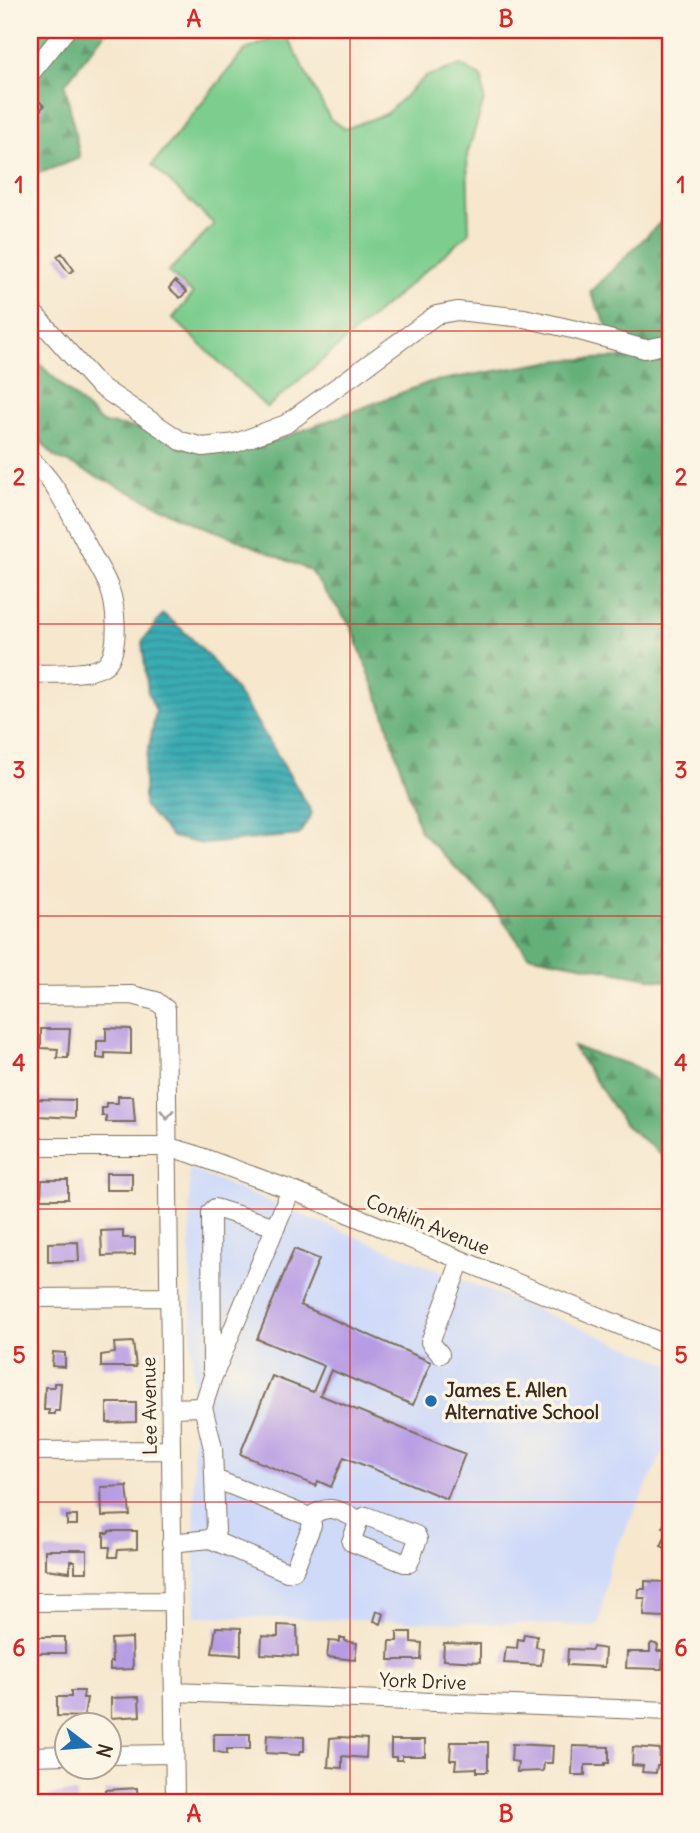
<svg xmlns="http://www.w3.org/2000/svg" width="700" height="1833" font-family="Delius,sans-serif">
  <defs>
    <pattern id="forest-firs" width="22" height="20" patternUnits="userSpaceOnUse" patternTransform="scale(1.75)"><rect width="22" height="20" fill="#65b079"/><path d="M5 1l3.5 6h-7zM16 11l3.5 6h-7z" fill="#548f63"/></pattern>
    <pattern id="water-rules" width="6" height="5" patternUnits="userSpaceOnUse" patternTransform="scale(1.75)"><rect width="6" height="5" fill="#3aacb3"/><path d="M0 2.5h6" fill="none" stroke="#328c91"/></pattern>
  </defs>
  <rect width="100%" height="100%" fill="#fcf5e5"/>
  <filter id="ink" filterUnits="userSpaceOnUse"><feTurbulence type="fractalNoise" baseFrequency=".0143" numOctaves="2"/><feDisplacementMap in="SourceGraphic" scale="14" xChannelSelector="R" yChannelSelector="G"/><feConvolveMatrix kernelMatrix="1 2 1 2 8 2 1 2 1" color-interpolation-filters="sRGB"/></filter>
  <filter id="wash" filterUnits="userSpaceOnUse"><feTurbulence type="fractalNoise" baseFrequency=".00686" numOctaves="4" result="noise"/><feDisplacementMap in="SourceGraphic" scale="28" xChannelSelector="R" yChannelSelector="G"/><feGaussianBlur stdDeviation="1.57" result="paint"/><feColorMatrix in="noise" values="0 0 0 0 0 0 0 0 0 0 0 0 0 0 0 0 0 1.4 0 .05"/><feComposite in="paint" operator="in"/></filter>
  <g filter="url(#wash)">
    <rect width="100%" height="100%" fill="#f6e7cd"/>
    <path fill="#cfdaf9" d="M189,1169L670,1364V1438L610,1561L599,1626L196,1616Z"/>
    <path fill="url(#forest-firs)" stroke="#506d4c" stroke-width="2" d="M30,30H107L65,84L80,158L31,176Z
      M670,213V982L528,955L493,906L420,831L383,710L351,626L309,570L173,512L55,457L30,430V355L102,423L262,446L430,382L561,360L623,358L590,292Z
      M573,1047L634,1066L670,1088V1162L625,1125Z"/>
    <path fill="#7ccd8e" stroke="#5c7c56" stroke-width="2" d="M285,33L330,119L345,129L386,114L425,77L461,65L482,78L484,100L467,155L469,233L267,408L173,318L193,294L168,272L214,224L152,165L244,51Z"/>
    <path fill="url(#water-rules)" stroke="#3a6b68" stroke-width="2" d="M163,614C229,663 270,744 312,813L299,835L203,844L172,837L144,806V772L156,711L148,693L142,642Z"/>
    <g id="blocks">
      <path fill="#b79ce3" d="M30,92L44,106L32,119L30,117Z
        M62,253L74,270L69,273L57,256Z
        M175,281L187,292L180,298L169,288Z
        M106,1028L131,1029V1054L105,1053V1059L97,1058V1041H106Z
        M41,1029H70L68,1058H57L58,1049L41,1048Z
        M118,1096H133L135,1122H106V1116H102V1108H106V1103H118Z
        M38,1099L75,1100V1118L38,1116Z
        M106,1173H132V1190H106Z
        M42,1180H68V1199H41Z
        M123,1230V1238H135V1255L102,1256L101,1231Z
        M78,1242L79,1261L48,1262V1243Z
        M294,1249L319,1259L300,1305L431,1362L413,1405L331,1370L320,1395L465,1454L447,1499L344,1457L331,1487L318,1481L316,1486L240,1454L272,1376L313,1392L324,1366L257,1339Z
        M133,1342L136,1367H101V1355L115,1353L114,1343Z
        M53,1352L65,1353V1367L52,1366Z
        M54,1383H61L59,1411H55V1414H49V1410H44L45,1387H54Z
        M107,1403H136V1422L107,1423Z
        M127,1486L130,1515L102,1516L101,1487Z
        M670,1510V1550L661,1546L669,1529L663,1527Z
        M67,1516H77V1525H67Z
        M109,1531H137V1549L118,1550L117,1557H109L110,1547H104V1533H109Z
        M45,1550H87V1572H75V1561H70V1572L45,1569Z
        M645,1581L664,1582L663,1592H666L665,1617L644,1616L645,1598H638L639,1589H645Z
        M377,1611L384,1614L381,1624L374,1621Z
        M278,1625L297,1626L298,1656L261,1654L262,1636L278,1637Z
        M216,1627L241,1628V1655L212,1653Z
        M397,1632H411V1642L422,1643L421,1660H389L390,1641H397Z
        M524,1634L537,1636L536,1647L543,1648L541,1665L504,1663L506,1647L517,1648L518,1639L523,1640Z
        M30,1637H65V1653H30Z
        M132,1638L133,1669L110,1670V1662H112L111,1639Z
        M340,1638H345V1641L357,1643L355,1660L327,1657L329,1641L340,1642Z
        M444,1643L480,1644V1662L443,1660Z
        M652,1643L658,1645L657,1651H663L662,1669L626,1668L627,1652H650V1645Z
        M593,1647L605,1649L604,1667L567,1665L568,1649L592,1650Z
        M71,1691H84L83,1698H87L84,1717L57,1716V1697H71Z
        M139,1697L140,1716L111,1718V1698Z
        M214,1734H250V1749H227V1754L214,1751Z
        M267,1735L304,1737V1751H300L299,1755L266,1753Z
        M341,1737L367,1739L366,1758L342,1756V1768L328,1767L330,1738Z
        M391,1740H425V1756H402V1760H396V1757H391Z
        M451,1742H488V1770L487,1772H477V1768L455,1769L456,1760H450Z
        M512,1744L553,1746L552,1763H544L543,1771L517,1772L518,1762L511,1761Z
        M573,1746L609,1747V1763H605V1765H585V1775H572Z
        M633,1747L660,1749L659,1766H657L656,1773L642,1772L643,1766L632,1765Z
        M137,1788L138,1803H106L105,1790Z
        M63,1793H76L77,1803H49V1795Z"/>
    </g>
  </g>
  <g filter="url(#ink)">
    <use href="#blocks" fill-opacity="0" stroke="#7c6c5b" stroke-width="2"/>
    <g fill="none" stroke-linecap="round" stroke-linejoin="round">
      <g stroke="#7c6c5b" stroke-width="20">
        <path id="minor" d="M30,74L66,30
          M30,309L98,385L181,441L203,447L236,443L286,424L436,315L457,311L524,318L576,330L645,349L670,344
          M30,459C58,484 71,516 89,549C95,561 104,574 109,587C116,605 120,646 108,662C97,677 48,673 30,674
          M30,996L132,995L156,1001L166,1009L175,1803
          M30,1147H168L190,1153L291,1190L670,1346
          M30,1298L169,1297
          M440,1354L430,1342L461,1260
          M212,1370L211,1212L215,1208L276,1227
          M170,1408L203,1407L212,1379L291,1190
          M30,1451L170,1450
          M310,1517C330,1502 339,1511 359,1520L351,1542L404,1563H409L418,1539L416,1535L366,1516L359,1520
          M210,1539L287,1572L294,1570L312,1525L310,1517L215,1479
          M171,1543L210,1539L216,1531L213,1448L203,1407
          M30,1602L171,1601
          M174,1692L670,1711
          M108,1755L175,1754
          M30,1756L66,1755"/>
      </g>
      <use href="#minor" stroke="#fff" stroke-width="18"/>
    </g>
    <defs><path id="oneway-chevron" d="M-2-3.5L2.5 0L-2 3.5" fill="none" stroke-width="1.6" stroke-linecap="round" stroke-linejoin="round" transform="scale(1.75)"/></defs>
    <use stroke="#a79f9a" href="#oneway-chevron" transform="translate(167 1114) rotate(89)"/>
  </g>
  <path fill="none" stroke="#d62828" stroke-width="2" stroke-opacity="0.55" d="M350,30V1803M30,331H670M30,624H670M30,916H670M30,1209H670M30,1502H670"/>
  <circle fill="#1f6fb2" stroke="#fcf5e5" stroke-width="2.5" cx="431" cy="1401" r="7"/>
  <g text-anchor="middle" stroke-width="7" stroke-linejoin="round" paint-order="stroke">
    <g font-size="19" fill="#3b2a1e" stroke="#fcf5e5">
      <text transform="translate(428 1224) rotate(22)" y="7">Conklin Avenue</text>
      <text transform="translate(149 1406) rotate(-91)" y="7">Lee Avenue</text>
      <text transform="translate(423 1681) rotate(2)" y="7">York Drive</text>
    </g>
    <g font-size="19" font-weight="bold" fill="#3b2a1e" stroke="#fcf5e5" text-anchor="start">
      <text x="445" y="1397">James E. Allen<tspan x="445" dy="22">Alternative School</tspan></text>
    </g>
  </g>
  <rect width="700" height="1833" fill="none" stroke="#fcf5e5" stroke-width="77"/>
  <g transform="translate(88 1746) rotate(106)"><circle r="33" fill="#fcf5e5" stroke="#afa495" stroke-width="2"/>
  <path d="M0-5L12 26L0 18L-12 26Z" fill="#1f6fb2"/>
  <text y="-10" font-size="19" font-weight="bold" text-anchor="middle" fill="#3b2a1e">N</text>
  </g>
  <rect x="38" y="38" width="624" height="1756" fill="none" stroke="#d62828" stroke-width="2.5"/>
  <g font-size="23" text-anchor="middle" font-weight="bold" fill="#d62828">
    <text x="194" y="27">A</text>
    <text x="506" y="27">B</text>
    <text x="19" y="193">1</text>
    <text x="681" y="193">1</text>
    <text x="19" y="485">2</text>
    <text x="681" y="485">2</text>
    <text x="19" y="778">3</text>
    <text x="681" y="778">3</text>
    <text x="19" y="1071">4</text>
    <text x="681" y="1071">4</text>
    <text x="19" y="1363">5</text>
    <text x="681" y="1363">5</text>
    <text x="19" y="1656">6</text>
    <text x="681" y="1656">6</text>
    <text x="194" y="1822">A</text>
    <text x="506" y="1822">B</text>
  </g>
</svg>
